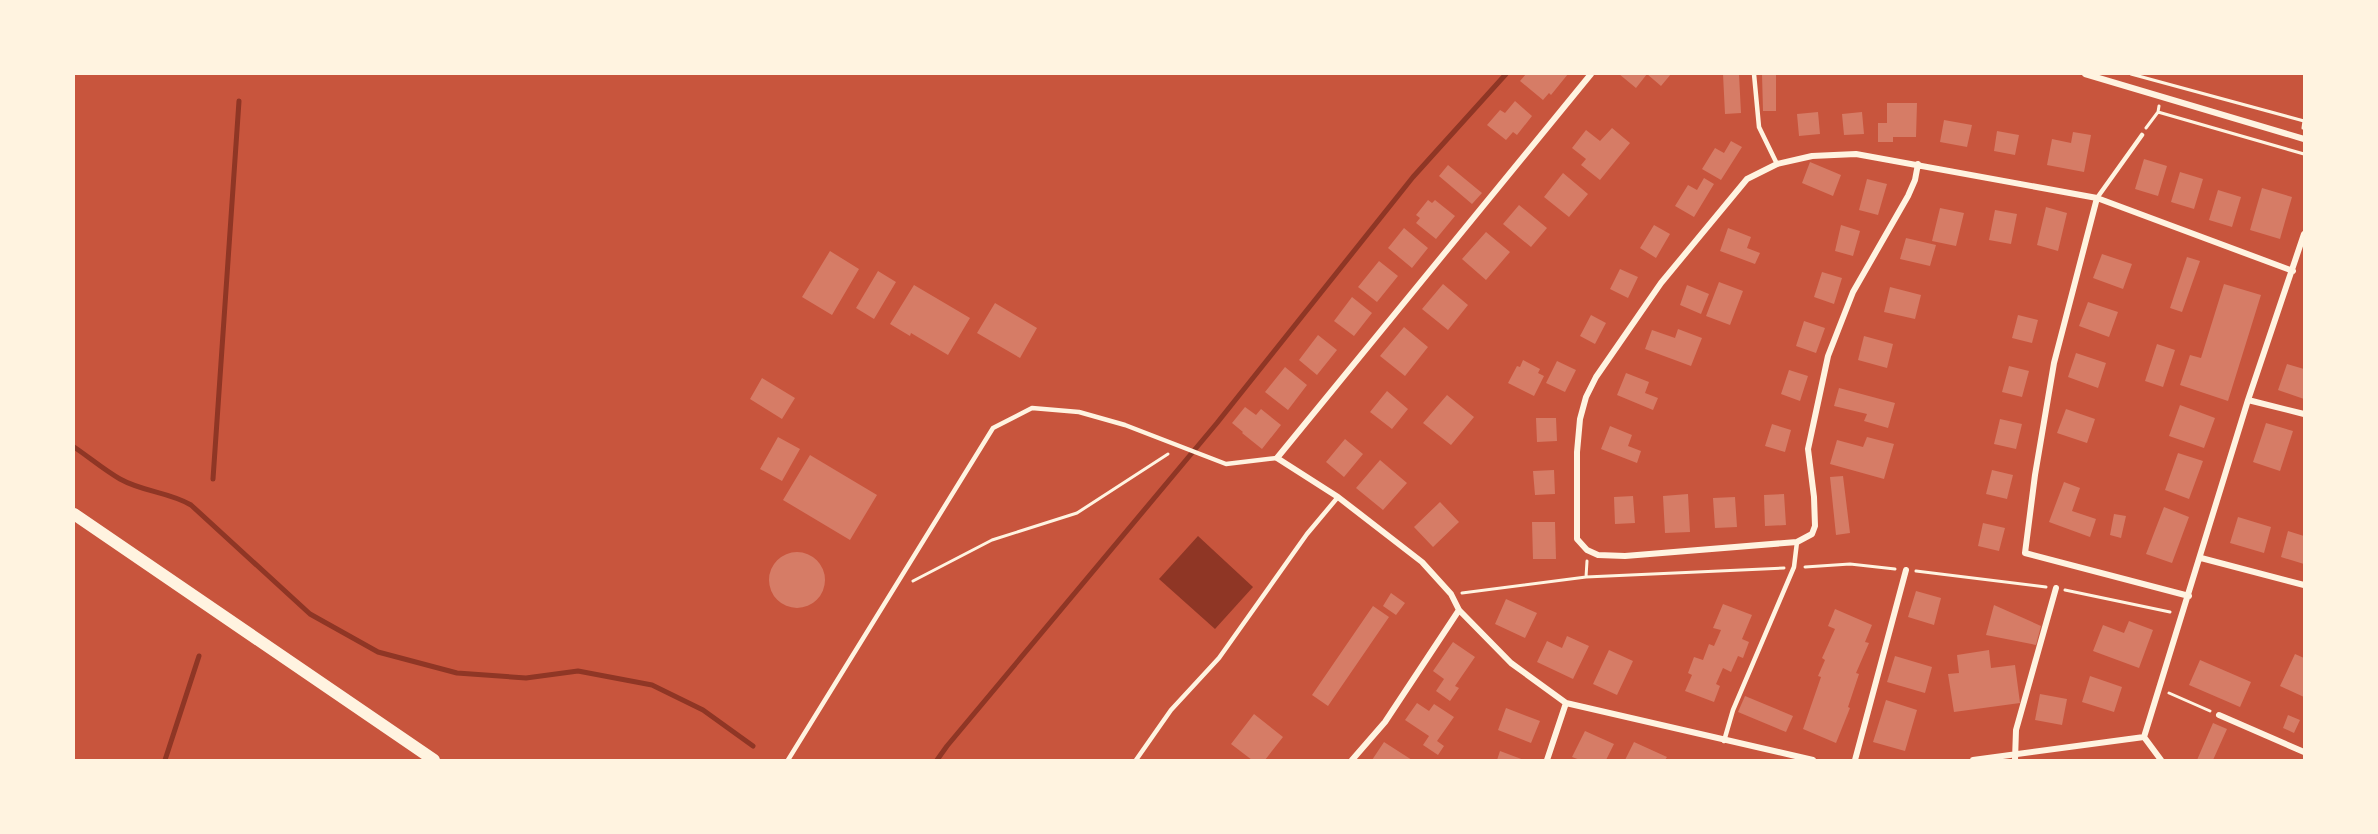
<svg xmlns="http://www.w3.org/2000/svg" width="2378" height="834" font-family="'Asap Condensed',sans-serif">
  <rect width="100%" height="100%" fill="#c8553d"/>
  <path fill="#8f3625" d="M1198,536L1253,587L1215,629L1159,579Z"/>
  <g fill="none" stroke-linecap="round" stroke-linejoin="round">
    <path stroke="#8f3625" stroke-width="5" d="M74,447C89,457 104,470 120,479C143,492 169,492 191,505L310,614L378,652L457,673L526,678L578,671L652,685L703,710L753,746
      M213,479L239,101
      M165,760L199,656
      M937,760L947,746L1217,423L1413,177L1506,74"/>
  </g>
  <path fill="#d67c66" d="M1526,74L1536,75L1568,74L1551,95L1549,93L1543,100L1520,81Z
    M1619,74H1671L1661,86L1647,74L1636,88Z
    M1723,74H1739L1741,113L1725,114Z
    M1762,74H1776V111H1763Z
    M1515,101L1532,116L1517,135L1513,132L1506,140L1487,125L1500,110L1505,113Z
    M1887,103H1917L1916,137H1893V142H1878V123H1887Z
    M1818,112L1820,134L1799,136L1797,114Z
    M1862,112L1864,134L1844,135L1842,114Z
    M1944,120L1972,125L1967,147L1940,142Z
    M1612,128L1630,143L1600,180L1581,165L1586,159L1572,148L1586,130L1600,141Z
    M1997,131L2019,135L2015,155L1994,151Z
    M2073,132L2091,135L2084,172L2047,165L2052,139L2071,143Z
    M1731,141L1742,147L1721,180L1702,169L1715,148L1724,153Z
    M2144,159L2167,166L2158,196L2135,189Z
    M1810,162L1841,175L1833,196L1802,183Z
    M1448,165L1482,193L1472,204L1439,176Z
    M2180,172L2203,179L2194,209L2171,202Z
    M1563,173L1588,194L1569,217L1544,197Z
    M1704,178L1714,184L1694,217L1675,206L1688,185L1697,190Z
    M1867,179L1887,184L1878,215L1859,210Z
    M2262,188L2292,197L2280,239L2250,230Z
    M2218,190L2241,197L2232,227L2209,220Z
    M1428,200L1432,203L1435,200L1455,216L1436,239L1416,223L1420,218L1416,215Z
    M1519,205L1547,228L1531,247L1503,224Z
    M2046,207L2067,213L2058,251L2037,245Z
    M1940,208L1964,213L1956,246L1932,241Z
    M1995,210L2017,214L2011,244L1989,240Z
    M1654,225L1670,234L1656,258L1640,248Z
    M1841,225L1860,231L1853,256L1835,251Z
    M1404,228L1428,248L1412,268L1388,248Z
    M1728,228L1751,237L1747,248L1760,253L1755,264L1720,251Z
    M1486,232L1510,252L1486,280L1462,259Z
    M1906,238L1936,245L1930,266L1900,259Z
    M830,251L859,269L832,315L802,297Z
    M2102,254L2132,264L2123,289L2093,278Z
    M2187,257L2200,261L2182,312L2170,308Z
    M1379,261L1398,276L1377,302L1358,287Z
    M1620,269L1638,277L1628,298L1610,289Z
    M878,271L896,282L874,319L856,308Z
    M1822,272L1842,278L1834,304L1814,297Z
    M1719,282L1743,291L1730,325L1706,316Z
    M1443,284L1468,305L1448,330L1422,309Z
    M2224,284L2261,295L2228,401L2180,385L2190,355L2201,358Z
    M914,285L970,318L948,355L911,333L910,336L890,324Z
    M1687,285L1709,294L1701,314L1680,305Z
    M1890,287L1921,295L1915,319L1884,312Z
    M1352,297L1372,313L1354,336L1334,321Z
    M2088,302L2118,312L2109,337L2079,326Z
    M995,303L1037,328L1020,358L977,333Z
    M1591,315L1606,323L1595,344L1580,336Z
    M2018,315L2038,320L2032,343L2012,338Z
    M1804,321L1825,328L1816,353L1796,346Z
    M1404,327L1428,347L1405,376L1380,356Z
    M1678,329L1702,338L1691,366L1645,349L1652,330L1675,338Z
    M1318,335L1337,350L1317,375L1299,360Z
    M1864,336L1893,344L1887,368L1858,360Z
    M2157,344L2175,350L2163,387L2145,381Z
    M2076,353L2106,363L2098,388L2068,377Z
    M1523,360L1540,369L1538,373L1544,376L1534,396L1508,383L1517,366L1520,367Z
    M1557,361L1576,370L1565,392L1546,383Z
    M2287,364L2304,369V399L2278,390Z
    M2009,366L2029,371L2022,397L2002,392Z
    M1285,367L1307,385L1288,410L1265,392Z
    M1789,370L1808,376L1800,401L1781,394Z
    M1626,373L1649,382L1645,393L1658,398L1653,410L1617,395Z
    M762,378L795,398L782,419L750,399Z
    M1839,388L1895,403L1888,428L1864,421L1867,414L1834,406Z
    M1387,391L1408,409L1392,429L1370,412Z
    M1447,395L1474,417L1451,445L1423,423Z
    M2180,405L2215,418L2204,448L2169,436Z
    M1245,407L1256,415L1261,409L1281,425L1262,449L1242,433L1243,432L1232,423Z
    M2066,409L2095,419L2087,443L2057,433Z
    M1536,418H1556L1557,441L1537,442Z
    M2000,419L2022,424L2016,449L1994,444Z
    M2266,423L2293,431L2280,471L2253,462Z
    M1772,424L1791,430L1785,452L1765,446Z
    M1610,426L1632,435L1628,446L1641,451L1637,463L1601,449Z
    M778,437L800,449L782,481L760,469Z
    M1867,437L1894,444L1884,479L1830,464L1837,440L1863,447Z
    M1345,439L1363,454L1344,477L1326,462Z
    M2178,453L2203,461L2189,499L2165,490Z
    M810,455L877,495L850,540L783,500Z
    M1380,460L1407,483L1383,510L1356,488Z
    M1554,470L1555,494L1535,495L1533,471Z
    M1992,470L2013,475L2007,499L1986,494Z
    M1843,476L1850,533L1836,535L1830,477Z
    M2064,482L2080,488L2072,511L2096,519L2090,537L2049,522Z
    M1688,494L1690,532L1665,533L1663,496Z
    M1784,494L1786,525L1765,526L1764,495Z
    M1633,496L1635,523L1615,524L1614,497Z
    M1735,497L1737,527L1715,528L1713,498Z
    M1440,502L1459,522L1433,547L1414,527Z
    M2164,507L2189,517L2172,563L2146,554Z
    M2114,514L2126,516L2121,538L2110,535Z
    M2238,517L2271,527L2264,553L2230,543Z
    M1532,522H1555L1556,559H1533Z
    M1983,523L2005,528L1999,551L1978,546Z
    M2288,531L2304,536V564L2281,557Z
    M769 580a28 28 0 1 1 56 0a28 28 0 1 1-56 0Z
    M1916,591L1941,598L1934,625L1908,617Z
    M1391,593L1405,603L1396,615L1383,606Z
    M1506,599L1537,613L1525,638L1495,624Z
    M1723,604L1752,615L1742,639L1749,642L1743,658L1738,656L1731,672L1723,668L1716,684L1720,686L1714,702L1685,691L1692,675L1688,673L1694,657L1703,660L1709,644L1714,646L1721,630L1713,628Z
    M1994,605L2041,626L2036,645L1986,635Z
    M1373,606L1389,617L1328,706L1312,695Z
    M1835,609L1872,625L1865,642L1869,643L1856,673L1859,674L1848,707L1850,708L1836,743L1803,729L1821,677L1818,676L1825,660L1822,658L1835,629L1828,626Z
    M2129,621L2153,630L2139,668L2093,651L2103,625L2124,633Z
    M1567,636L1589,646L1573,679L1537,662L1547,641L1562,648Z
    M1453,642L1475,657L1455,686L1459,688L1450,701L1436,691L1444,679L1433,671Z
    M1609,650L1633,661L1617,695L1593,684Z
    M1989,650L1991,668L2015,665L2020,703L1954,712L1948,674L1959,673L1957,655Z
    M2295,654L2304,658V697L2280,686Z
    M1895,656L1932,667L1925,693L1887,682Z
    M2200,660L2251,682L2240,707L2189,685Z
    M2090,676L2122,687L2114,712L2082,702Z
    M2040,694L2067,699L2062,725L2035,720Z
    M1745,696L1793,716L1786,732L1738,712Z
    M1886,700L1917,710L1905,751L1873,742Z
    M1417,703L1429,711L1434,704L1454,717L1437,741L1444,746L1438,755L1423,745L1429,736L1405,720Z
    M1506,708L1540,721L1531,743L1498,730Z
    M1254,714L1283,737L1265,760H1252L1231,744Z
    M2288,715L2300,720L2294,733L2283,728Z
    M2213,723L2227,729L2213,760H2197Z
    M1585,731L1614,744L1606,760H1580L1572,757Z
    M1384,742L1412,760H1372Z
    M1634,742L1667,757L1665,760H1625Z
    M1500,751L1524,760H1497Z"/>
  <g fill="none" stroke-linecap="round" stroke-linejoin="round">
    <path stroke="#fff3e0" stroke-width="3" d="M2131,74L2304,121L2303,128
      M2158,112L2304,154
      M2146,128L2158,112L2159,106
      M1805,567L1850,564L1895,569
      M1916,571L2046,587
      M1586,577L1587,561
      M913,581L992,540L1077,513L1168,454
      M2065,590L2170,612
      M1462,593L1586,577L1784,568
      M2169,693L2210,711"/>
    <path stroke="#fff3e0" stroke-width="4.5" d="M1754,74L1759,127L1777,164
      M2097,198L2142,135
      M1724,741L1733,710L1794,567L1797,542
      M788,760L993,428L1032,408L1079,412L1125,425L1226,464L1277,458
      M1136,760L1171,710L1219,658L1307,534L1338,497"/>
    <path stroke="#fff3e0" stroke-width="6" d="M1591,74L1277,458L1338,497L1422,562L1451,594L1459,610L1511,663L1566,703L1813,760
      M2085,74L2304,139
      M1918,164L1915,180L1908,196L1853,292L1828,356L1808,449L1814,497L1815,526L1812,534L1797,542L1625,556L1598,555L1587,550L1577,539V452L1580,419L1586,397L1596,377L1661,283L1747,179L1777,164L1812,156L1856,154L2097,198L2293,271
      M2097,198L2054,363L2035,475L2025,553L2189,596
      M2248,400L2304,414
      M2201,558L2304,585
      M2219,715L2304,752
      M2144,737L2248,400L2304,234
      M2144,737L2161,760
      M1352,760L1385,722L1459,610
      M1547,760L1566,703
      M1855,760L1906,570
      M1973,760L2144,737
      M2015,760L2016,730L2056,588"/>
    <path stroke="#fff3e0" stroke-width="12" d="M74,514L434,760"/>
  </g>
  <rect width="2378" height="834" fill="none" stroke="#fff3e0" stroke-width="150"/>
</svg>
